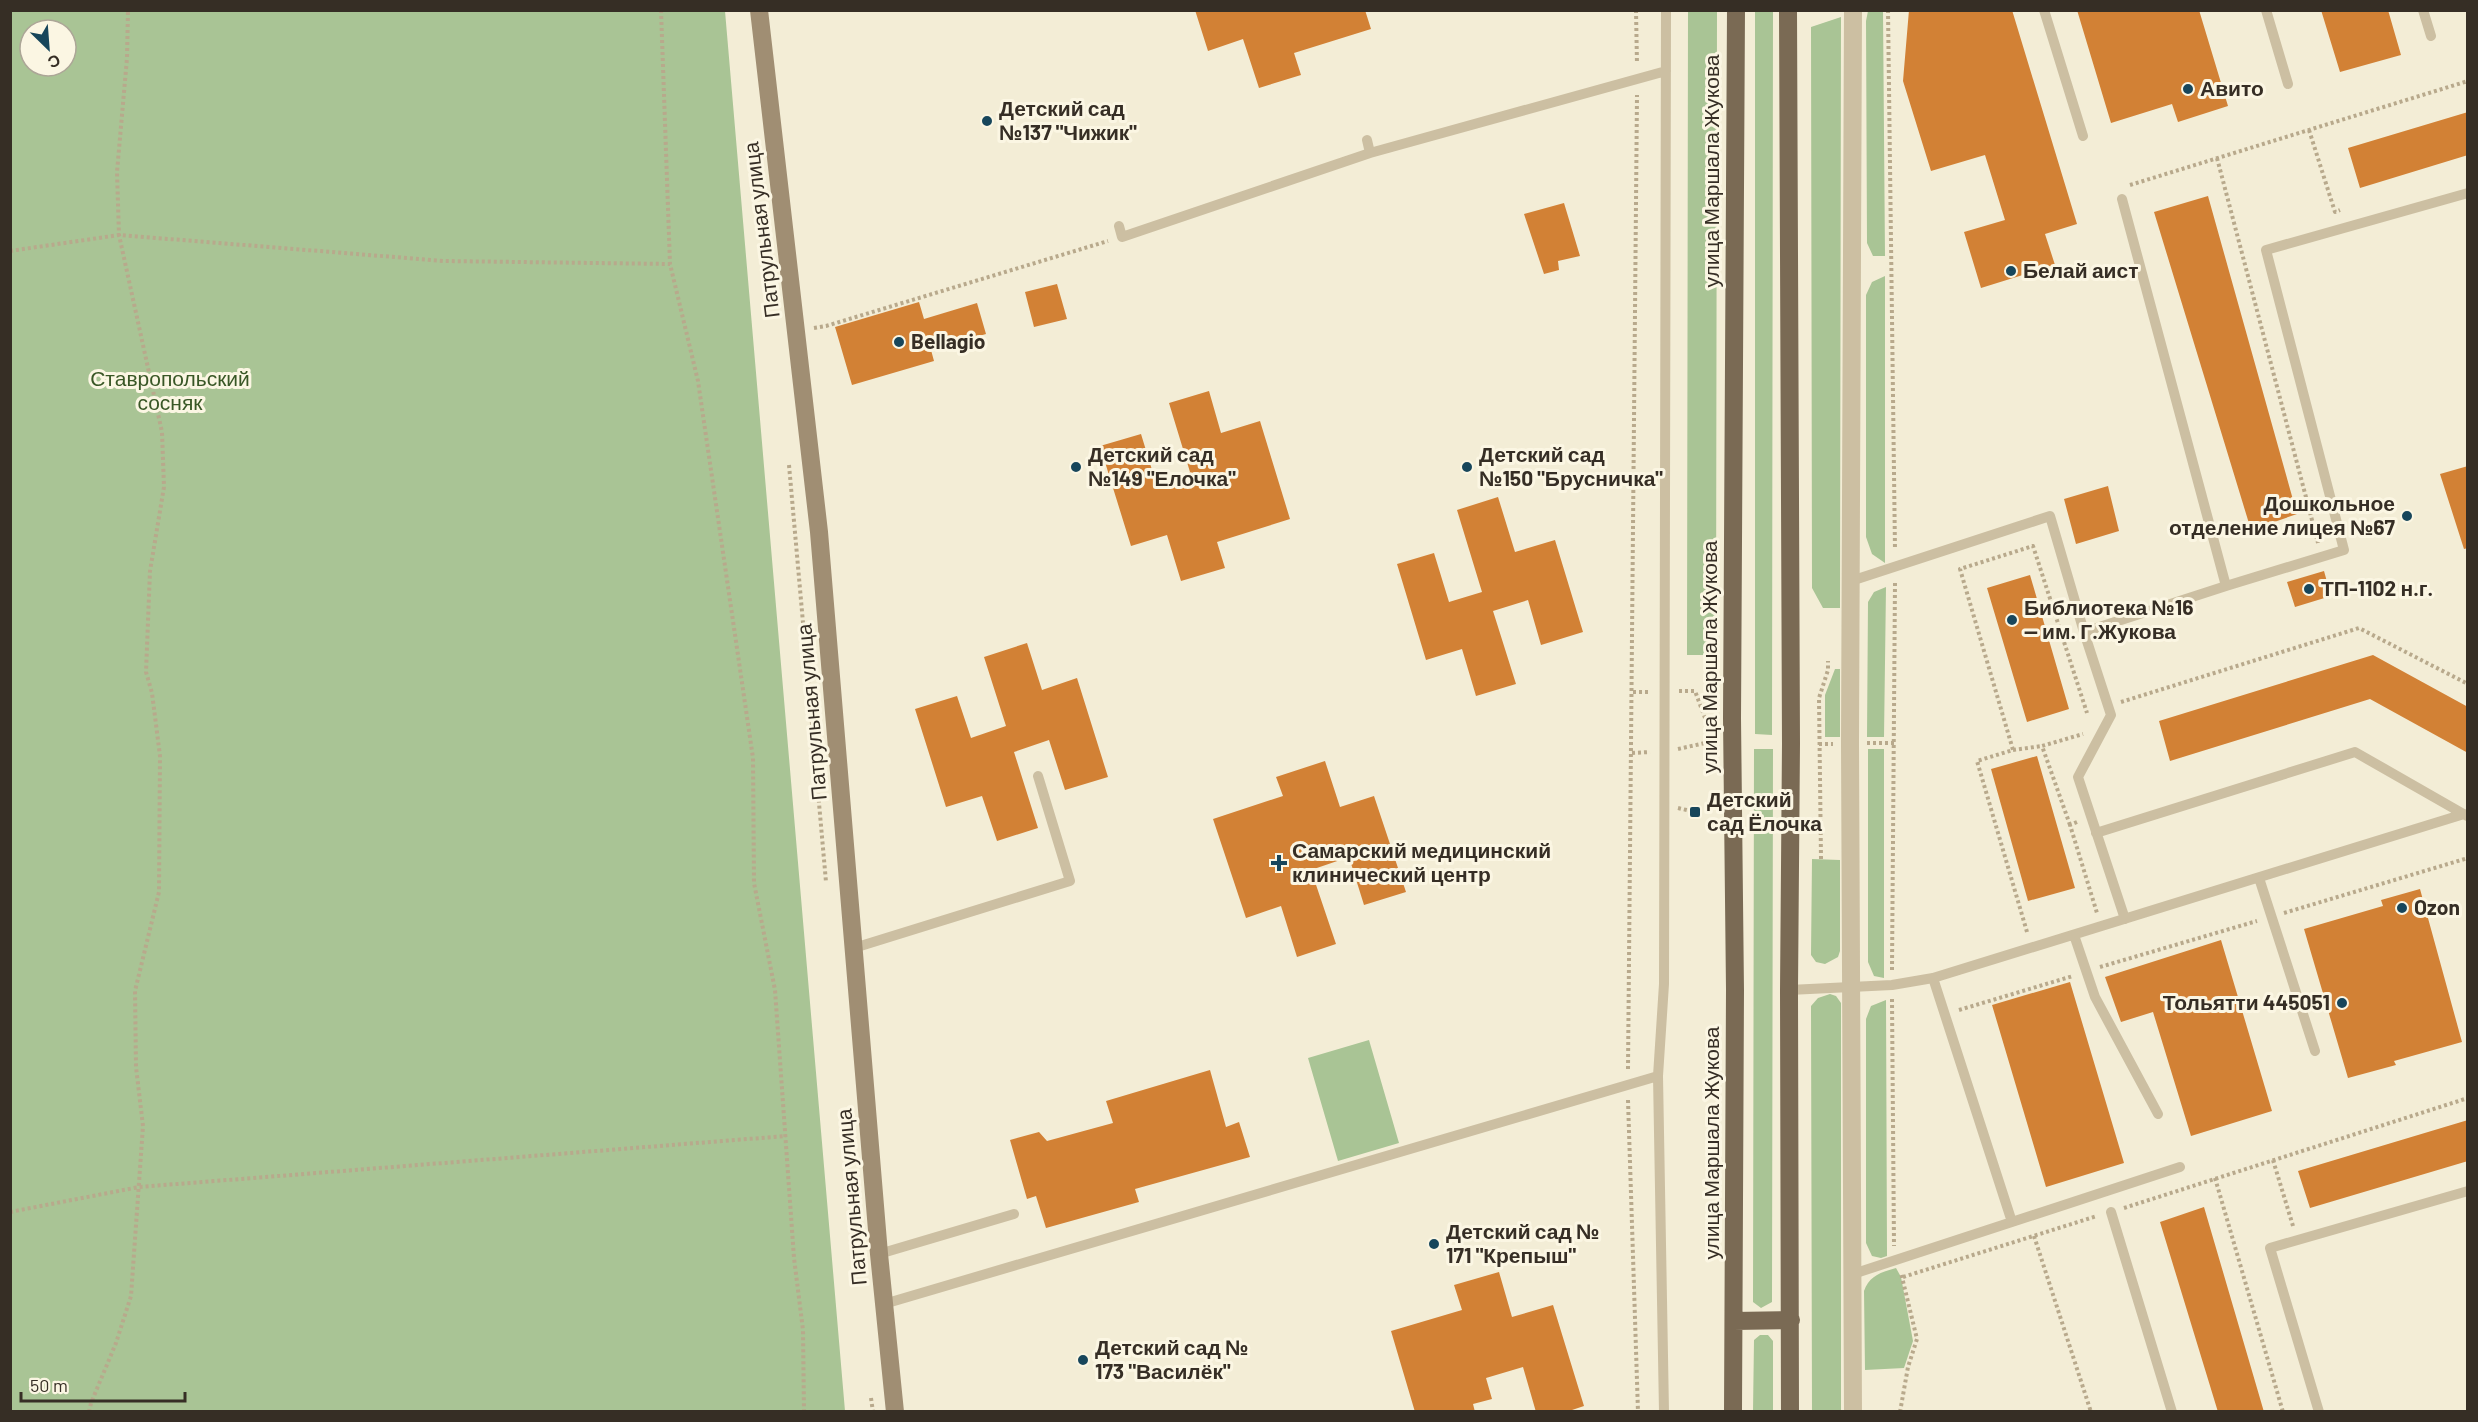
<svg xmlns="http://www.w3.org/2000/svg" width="2478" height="1422" font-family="Barlow,sans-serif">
  <rect width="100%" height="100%" fill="#f3edd6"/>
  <path fill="#a9c495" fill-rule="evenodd" d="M1717,10L1716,655H1687L1688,11Z
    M1773,10L1772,735L1755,734V11Z
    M10,11H725L845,1411H11ZM30,30H66V66H30Z
    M1868,11H1883L1885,256H1873L1867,243L1866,21Z
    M1841,17L1840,608H1823L1812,588L1811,27Z
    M1885,276V563L1872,554L1866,537V295L1872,282Z
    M1886,587L1884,737H1867L1868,602L1874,592Z
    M1835,669H1840V737H1825V695Z
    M1754,749H1773L1772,1302L1761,1308L1753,1302Z
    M1868,749H1884V978L1874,976L1868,962Z
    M1812,859L1840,860V951L1838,957L1825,964L1816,962L1811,955Z
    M1830,994L1836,996L1841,1003V1411L1812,1412L1811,1006L1818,998Z
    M1886,1000L1887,1256L1881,1258L1872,1256L1866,1243V1019L1871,1006Z
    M1369,1040L1399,1143L1338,1161L1308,1058Z
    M1896,1268L1901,1277L1913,1341L1904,1368L1865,1370L1864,1291C1869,1276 1881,1272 1896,1268Z
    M1760,1335H1768L1773,1341V1411H1753L1754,1340Z"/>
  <path fill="#d28135" d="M1195,10H1365L1371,29L1294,53L1301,75L1259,88L1243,39L1208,51Z
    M1909,10H2012L2077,224L2045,234L2055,265L1981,288L1964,232L2005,220L1985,155L1931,171L1903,81Z
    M2077,10H2199L2228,106L2178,122L2172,104L2111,123Z
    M2321,10H2388L2401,55L2340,72Z
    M2468,112V155L2360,188L2348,148Z
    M2208,196L2297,514L2251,530L2154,212Z
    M1564,203L1580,256L1558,261L1559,270L1544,274L1524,214Z
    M1057,284L1067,319L1034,327L1025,292Z
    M919,302L924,319L977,303L986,334L931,350L934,361L852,385L835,327Z
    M1209,391L1221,433L1260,421L1290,519L1217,542L1225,568L1181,581L1167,535L1131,546L1100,446L1141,434L1156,483L1190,472L1169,403Z
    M2468,466V548L2464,549L2440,474Z
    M2108,486L2119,531L2076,544L2064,499Z
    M1498,497L1515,552L1555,540L1583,632L1541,645L1528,600L1493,611L1516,684L1476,696L1462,649L1426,660L1397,564L1434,553L1449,602L1482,592L1457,510Z
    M2324,571L2331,596L2295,607L2287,582Z
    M2030,575L2069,709L2027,722L1987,588Z
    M1027,643L1042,690L1077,678L1108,777L1065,790L1049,740L1014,752L1038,828L997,841L982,796L946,807L915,709L957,696L971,738L1006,726L984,657Z
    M2373,655L2468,707V753L2370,699L2170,761L2159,721Z
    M2037,756L2075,888L2028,901L1991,769Z
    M1325,761L1340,807L1374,796L1406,892L1364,905L1349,857L1311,870L1336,944L1297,957L1281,906L1246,918L1213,819L1283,796L1276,777Z
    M2420,889L2462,1042L2394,1061L2396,1065L2348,1078L2304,929L2383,906L2381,900Z
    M2221,940L2272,1111L2191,1136L2153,1012L2121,1022L2105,977Z
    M2070,982L2124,1163L2046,1187L1992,1005Z
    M1210,1070L1226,1127L1239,1122L1250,1157L1135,1189L1139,1202L1046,1228L1036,1196L1027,1199L1010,1140L1039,1132L1047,1141L1113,1123L1106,1101Z
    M2468,1120V1161L2310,1208L2298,1171Z
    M2204,1207L2264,1412H2218L2160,1222Z
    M1499,1272L1512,1317L1553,1305L1584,1406L1566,1412H1536L1523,1367L1486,1378L1492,1399L1473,1404L1475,1412H1415L1391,1331L1462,1310L1454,1285Z"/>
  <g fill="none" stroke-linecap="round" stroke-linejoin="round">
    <path stroke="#b8a98c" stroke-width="4" stroke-dasharray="3 3" stroke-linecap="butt" d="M661,10L670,264L698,381L753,758L754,883L775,990L794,1258L803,1330L804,1412
      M1636,10L1637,64
      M1888,10L1895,550
      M2309,130L2335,212L2340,210
      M2217,158L2318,543
      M2130,185L2468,81
      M10,251L119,235L444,261L670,264
      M814,328L826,326L1108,241
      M789,465L826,882
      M1679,691H1695L1711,734
      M1633,692H1650
      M2121,702L2359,628L2468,684
      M1867,743H1894
      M1819,744H1833
      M1678,749L1714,741
      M2013,750L2042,746
      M1632,753L1650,752
      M1678,808L1695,812
      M2077,822L2070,825L2097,913
      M2070,825L2042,746L2083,734
      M1821,859L1819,698L1828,670V661
      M2284,913L2468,858
      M2027,932L1977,761L2013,750L1960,569L2033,546L2087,713
      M2100,967L2257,921
      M1892,970L1895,582
      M1892,999L1894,1246
      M1959,1010L2073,976
      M1628,1069L1637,95
      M1628,1100L1638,1412
      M2273,1160L2293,1226
      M2215,1178L2283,1412
      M2124,1208L2468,1098
      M10,1212L139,1187L786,1136
      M2034,1236L2091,1412
      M1903,1277L2097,1216
      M871,1398L873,1412
      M89,1412L91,1403L116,1343L131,1296L143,1126L136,1067L135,991L159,892L160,756L152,693L146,672L150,571L164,487L162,432L119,235L117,172L127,58L128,10
      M1900,1412L1908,1367L1917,1339L1901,1273"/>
    <path stroke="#ccbfa2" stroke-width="10" d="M2044,10L2083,136
      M2266,10L2288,84
      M2423,10L2431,36
      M1367,140L1370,153L1666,71
      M2122,199L2226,586L2344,550L2266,250L2468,193
      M1119,226L1122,237L1370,153
      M1851,581L2050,516L2084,632L2226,586
      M2084,632L2111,715L2078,777L2125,919
      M2096,833L2355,752L2467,816
      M2259,878L2315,1051
      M2074,935L2095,997L2158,1114
      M854,948L1070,881L1038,776
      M1933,978L2012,1222
      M1789,990L1892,985L1933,978L2464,814
      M2111,1212L2172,1412
      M879,1254L1014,1214
      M1853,1274L2180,1167
      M884,1304L1658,1076
      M1664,1412L1658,1076L1664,984L1666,10
      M2319,1412L2270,1248L2468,1191"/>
    <path stroke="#ccbfa2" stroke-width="18" d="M1853,1412L1850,744L1853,10"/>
    <path stroke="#a08e73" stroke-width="18" d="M759,10L819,532L879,1254L895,1412"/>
    <path stroke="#7a6a54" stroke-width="18" d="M1788,10L1791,743L1789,990L1790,1412
      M1734,1321L1791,1320
      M1733,1412L1735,990L1732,718L1736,10"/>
  </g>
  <g fill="#17465b" stroke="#fbf6e3" stroke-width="2">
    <circle cx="2188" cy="89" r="6"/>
    <circle cx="987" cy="121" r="6"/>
    <circle cx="2011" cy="271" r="6"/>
    <circle cx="899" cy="342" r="6"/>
    <circle cx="1076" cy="467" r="6"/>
    <circle cx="1467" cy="467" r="6"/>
    <circle cx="2407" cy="516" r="6"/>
    <circle cx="2309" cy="589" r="6"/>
    <circle cx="2012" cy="620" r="6"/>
    <rect x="1689" y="806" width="12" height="12" rx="3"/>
    <path d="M1276 854h6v6h6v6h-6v6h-6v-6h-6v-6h6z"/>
    <circle cx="2402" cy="908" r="6"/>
    <circle cx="2342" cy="1003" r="6"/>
    <circle cx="1434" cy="1244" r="6"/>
    <circle cx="1083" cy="1360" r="6"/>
  </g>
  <g text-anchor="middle" stroke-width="6" stroke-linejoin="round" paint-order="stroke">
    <g font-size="21" font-weight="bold" fill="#362e25" stroke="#fbf6e3" text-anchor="start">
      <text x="2200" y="96">Авито</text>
      <text x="999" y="116">Детский сад<tspan x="999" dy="24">№137 "Чижик"</tspan></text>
      <text x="2023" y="278">Белай аист</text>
      <text x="911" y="349">Bellagio</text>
      <text x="1088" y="462">Детский сад<tspan x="1088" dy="24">№149 "Елочка"</tspan></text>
      <text x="1479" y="462">Детский сад<tspan x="1479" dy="24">№150 "Брусничка"</tspan></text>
      <text x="2395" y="511" text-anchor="end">Дошкольное<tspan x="2395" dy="24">отделение лицея №67</tspan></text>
      <text x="2321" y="596">ТП-1102 н.г.</text>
      <text x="2024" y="615">Библиотека №16<tspan x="2024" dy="24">— им. Г.Жукова</tspan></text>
      <text x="1707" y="807">Детский<tspan x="1707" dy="24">сад Ёлочка</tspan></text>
      <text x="1292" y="858">Самарский медицинский<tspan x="1292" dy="24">клинический центр</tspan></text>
      <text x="2414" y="915">Ozon</text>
      <text x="2330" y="1010" text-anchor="end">Тольятти 445051</text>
      <text x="1446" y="1239">Детский сад №<tspan x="1446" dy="24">171 "Крепыш"</tspan></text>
      <text x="1095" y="1355">Детский сад №<tspan x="1095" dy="24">173 "Василёк"</tspan></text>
    </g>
    <g font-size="21" fill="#362e25" stroke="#fbf6e3">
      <text transform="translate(1712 171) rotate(-90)" y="7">улица Маршала Жукова</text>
      <text transform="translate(762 230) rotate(-97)" y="7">Патрульная улица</text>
      <text transform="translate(1710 657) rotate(-90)" y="7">улица Маршала Жукова</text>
      <text transform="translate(812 712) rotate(-95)" y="7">Патрульная улица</text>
      <text transform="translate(1712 1143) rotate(-90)" y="7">улица Маршала Жукова</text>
      <text transform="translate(852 1197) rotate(-95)" y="7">Патрульная улица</text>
    </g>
    <g font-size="21" fill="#395726" stroke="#fbf6e3">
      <text x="170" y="386">Ставропольский<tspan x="170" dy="24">сосняк</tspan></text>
    </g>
  </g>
  <rect width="2478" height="1422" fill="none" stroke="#362e25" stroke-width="24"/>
  <g transform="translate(48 48) rotate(155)"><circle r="28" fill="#fbf6e3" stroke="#aca697" stroke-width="1.5"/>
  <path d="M0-4.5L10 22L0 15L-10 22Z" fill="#17465b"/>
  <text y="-9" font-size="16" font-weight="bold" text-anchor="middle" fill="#362e25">С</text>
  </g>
  <path d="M21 1392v9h164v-9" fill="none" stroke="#362e25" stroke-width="3"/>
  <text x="30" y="1392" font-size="18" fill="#362e25" stroke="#fbf6e3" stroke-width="4.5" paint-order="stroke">50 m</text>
</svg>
